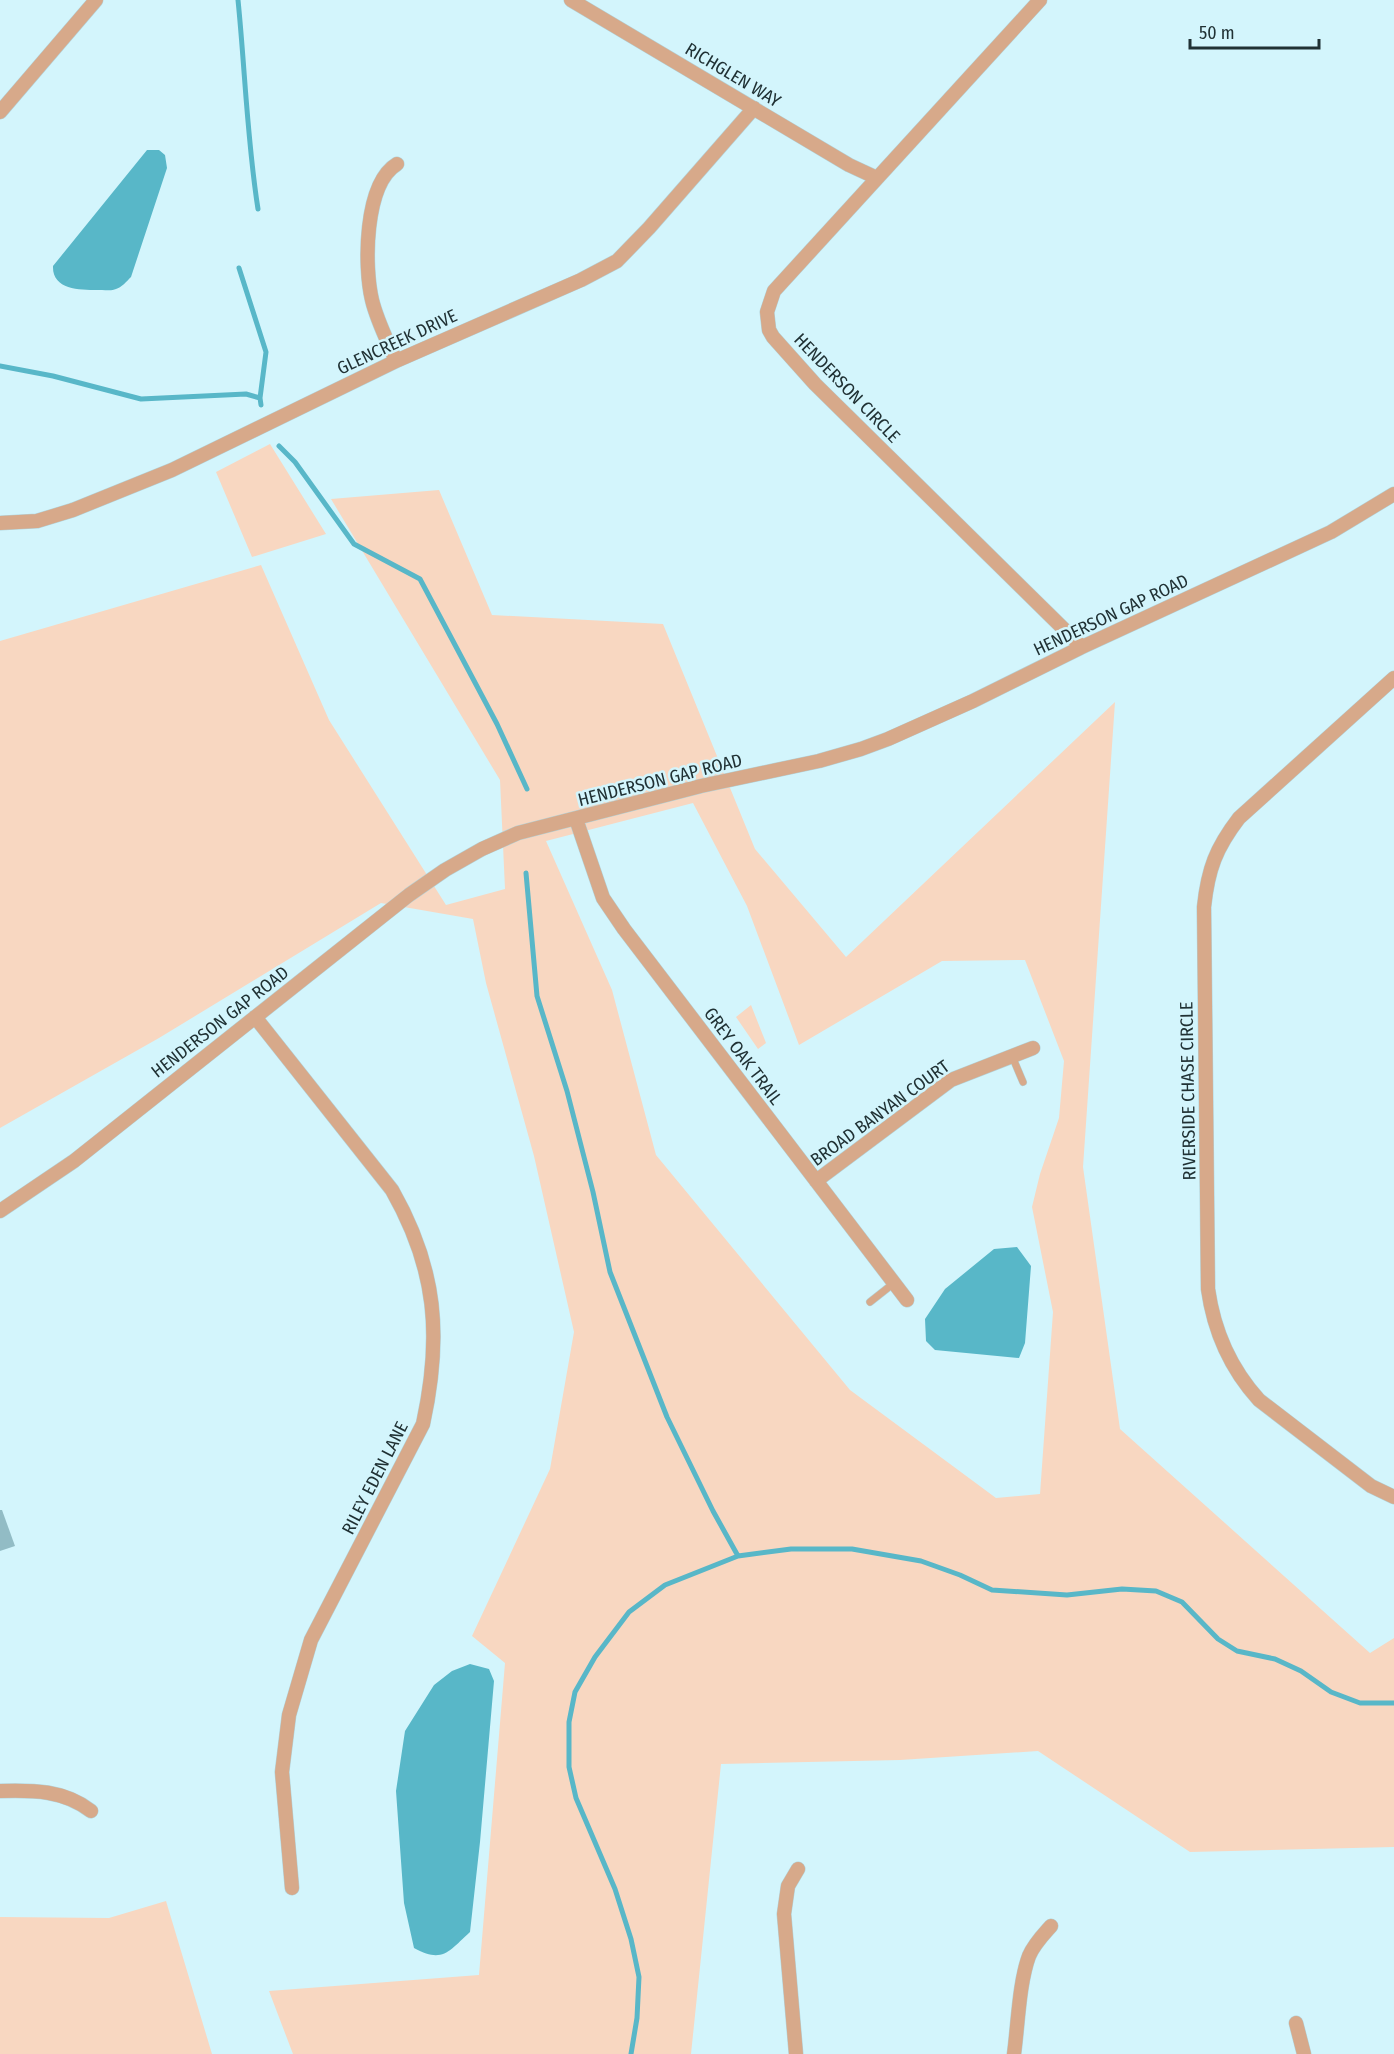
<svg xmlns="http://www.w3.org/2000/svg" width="1394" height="2054" font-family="'Fira Sans Condensed',sans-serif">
  <rect width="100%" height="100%" fill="#d3f5fc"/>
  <path fill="#f8d7c1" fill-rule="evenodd" d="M270,444L326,534L252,557L216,472Z
    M439,490L492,615L663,624L755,849L846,957L1115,702L1083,1167L1120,1429L1370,1653L1394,1638V1847L1190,1852L1038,1751L900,1760L721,1764L691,2054H293L269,1991L479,1975L505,1663L472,1636L550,1469L574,1332L534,1156L486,983L473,919L381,903L159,1038L0,1128V641L261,565L329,720L446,905L505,889L500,780L331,499ZM693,803L747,906L799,1045L942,961L1025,960L1064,1061L1059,1118L1040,1174L1032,1207L1053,1312L1040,1494L996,1498L850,1390L656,1155L612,990L546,841Z
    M751,1005L766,1043L758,1049L736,1017Z
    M166,1901L212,2054H0V1917L109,1918Z"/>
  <path fill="#58b7c8" d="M147,150H159L165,155L167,168L131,277C127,281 121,288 116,289C112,291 106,290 102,290C83,290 52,291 53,266Z
    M1017,1247L1031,1266L1025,1343L1019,1358L935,1350L926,1341L925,1319L945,1289L994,1249Z
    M470,1664L489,1669L494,1681L480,1842L470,1932C449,1951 443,1964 414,1948L404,1903L396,1791L405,1731L434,1685L452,1671Z"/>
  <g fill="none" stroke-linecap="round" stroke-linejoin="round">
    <path stroke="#58b7c8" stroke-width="5" d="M238,0C245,69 247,140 258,209
      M239,268L266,352L260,398L261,405
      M0,366L53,376L141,399L246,394L260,398
      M279,446L295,462L354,544L420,579L497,724L527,789
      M526,873L537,996L567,1091L593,1192L610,1272L667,1417L713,1511L738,1556
      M631,2054L637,2018L639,1977L631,1939L615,1889L576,1798L569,1767V1722L575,1692L595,1657L629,1612L665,1585L738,1556L791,1549H852L921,1561L960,1575L992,1590L1067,1595L1122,1589L1156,1591L1182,1602L1218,1639L1237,1651L1275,1659L1301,1671L1331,1692L1360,1703H1394"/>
  </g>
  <path fill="#92bcc5" d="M0,1510H2L15,1546L0,1551Z"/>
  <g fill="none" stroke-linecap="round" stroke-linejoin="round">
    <g stroke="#b3d2d8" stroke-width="8">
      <path id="service" d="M1012,1056L1023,1082
        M870,1302L894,1283"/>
    </g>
    <g stroke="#b3d2d8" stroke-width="15">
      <path id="minor" d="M571,0L849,165L877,178
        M1040,0L774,291L767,312L769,330L773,337L815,384L1082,647
        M0,112L96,0
        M396,361C388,342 377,321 372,300C364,267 364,184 397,164
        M0,523L37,521L73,510L172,470L396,361L581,280L617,261L649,228L754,108
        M1394,678L1239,818C1216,848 1208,869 1204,907L1208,1289C1214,1332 1230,1368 1259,1400L1371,1486L1394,1497
        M576,819L603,898L624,929L907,1300
        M255,1017L392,1190C437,1269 442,1337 423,1424L311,1640L289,1715L282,1772L292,1888
        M816,1181L951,1080L1033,1048
        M0,1211L74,1161L409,895L445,870L482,849L518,833L701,786L819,761L861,749L888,739L973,701L1082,647L1331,532L1394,494
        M0,1791C33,1790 64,1790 91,1811
        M1296,2023L1304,2054
        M796,2054L784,1914L788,1886L798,1869
        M1014,2054C1018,2025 1019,1983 1029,1956C1034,1944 1043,1935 1051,1926"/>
    </g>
    <use href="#service" stroke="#d7a98a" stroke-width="7"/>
    <use href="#minor" stroke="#d7a98a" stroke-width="14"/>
  </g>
  <g text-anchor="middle" stroke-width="5" stroke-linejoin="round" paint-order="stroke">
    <g font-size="18" fill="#203134" stroke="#d3f5fc">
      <text transform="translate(733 75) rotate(31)" y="6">RICHGLEN WAY</text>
      <text transform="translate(397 342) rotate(-25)" y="6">GLENCREEK DRIVE</text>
      <text transform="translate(847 388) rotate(46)" y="6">HENDERSON CIRCLE</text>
      <text transform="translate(1111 615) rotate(-25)" y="6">HENDERSON GAP ROAD</text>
      <text transform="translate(660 780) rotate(-14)" y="6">HENDERSON GAP ROAD</text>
      <text transform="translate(220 1022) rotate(-38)" y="6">HENDERSON GAP ROAD</text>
      <text transform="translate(743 1056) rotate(53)" y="6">GREY OAK TRAIL</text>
      <text transform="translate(1188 1091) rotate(-91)" y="6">RIVERSIDE CHASE CIRCLE</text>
      <text transform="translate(880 1113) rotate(-36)" y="6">BROAD BANYAN COURT</text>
      <text transform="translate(375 1478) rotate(-63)" y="6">RILEY EDEN LANE</text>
    </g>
  </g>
  <path d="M1190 39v9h129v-9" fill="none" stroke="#203134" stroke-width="3"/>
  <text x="1199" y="39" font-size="18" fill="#203134" stroke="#d3f5fc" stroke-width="4.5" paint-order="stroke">50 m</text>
</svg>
